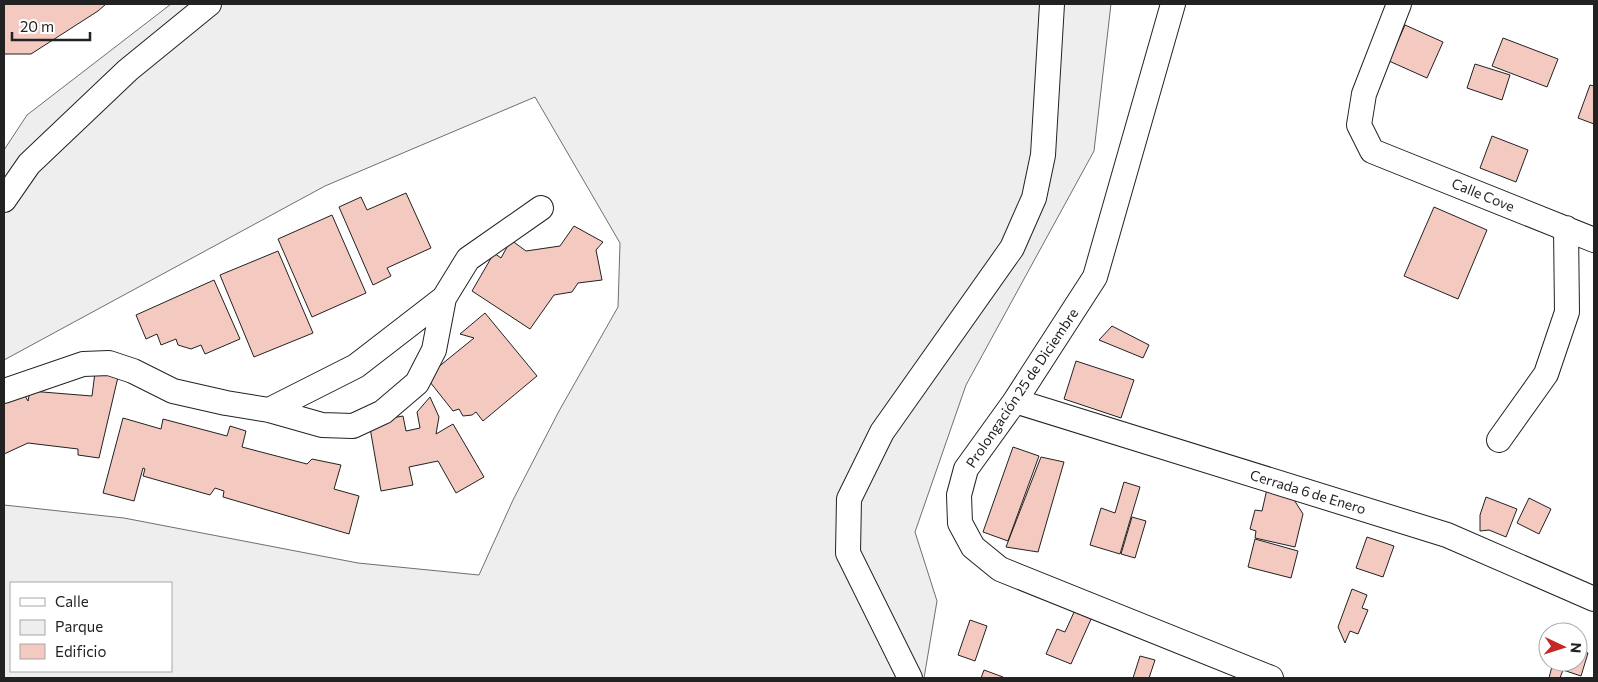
<svg xmlns="http://www.w3.org/2000/svg" width="1598" height="682" font-family="Commissioner,sans-serif">
  <rect width="100%" height="100%" fill="#fff"/>
  <path fill="#eee" stroke="#6f6f6f" fill-rule="evenodd" d="M171,4H1111L1094,151L966,385L915,532L937,601L924,678H4V505L124,518L358,563L479,575L513,500L559,411L618,307L620,243L535,97L325,186L4,360V150L27,115ZM11,583H171V671H11Z"/>
  <path fill="#f3c9c0" stroke="#222" d="M4,4H106L98,11L31,54H4Z
    M1405,25L1443,42L1427,78L1389,61Z
    M1503,38L1558,59L1547,87L1492,66Z
    M1475,64L1510,75L1502,100L1467,88Z
    M1590,85L1594,86V124L1578,118Z
    M1492,136L1528,150L1516,182L1480,168Z
    M406,193L431,248L387,268L391,276L373,285L339,207L361,197L367,210Z
    M1434,207L1487,230L1458,299L1404,276Z
    M332,215L366,293L312,317L278,239Z
    M574,226L603,242L596,250L602,280L578,283L572,292L554,295L530,329L472,291L494,253L501,258L511,240L526,251L560,246Z
    M278,251L313,333L254,357L220,275Z
    M214,280L240,339L205,354L201,345L191,349L178,345L176,339L161,345L157,334L146,339L136,315Z
    M485,313L537,376L483,421L476,412L472,415L463,416L459,409L453,411L426,377L474,338L460,334Z
    M1112,326L1149,345L1143,358L1099,340Z
    M1076,361L1134,380L1121,418L1064,399Z
    M95,372L118,377L99,458L78,455V449L28,443L4,454V404L21,389L28,401L30,391L92,396Z
    M430,397L439,417L436,434L453,424L484,477L456,493L438,461L409,467L413,485L381,491L369,422L403,416L406,431L420,428L417,412Z
    M123,418L161,429L163,419L227,436L230,426L246,431L242,447L307,464L312,459L341,465L334,489L359,496L349,534L223,497L224,491L215,488L210,495L143,476L145,469L143,468L134,501L103,493Z
    M1013,447L1039,456L1008,541L983,532Z
    M1041,457L1064,462L1038,552L1006,547Z
    M1124,482L1140,487L1120,554L1090,545L1101,508L1115,513Z
    M1267,489L1291,495L1303,514L1295,547L1255,538L1256,531L1250,529L1255,510L1262,511Z
    M1486,497L1517,509L1506,537L1489,530L1480,531V515Z
    M1529,498L1551,509L1539,534L1517,523Z
    M1132,517L1146,521L1135,558L1121,554Z
    M1367,537L1394,546L1383,577L1356,568Z
    M1255,539L1298,551L1291,578L1248,567Z
    M1352,589L1367,595L1362,608L1368,610L1358,634L1350,631L1345,643L1338,627Z
    M1075,610L1092,617L1071,664L1046,654L1057,629L1065,632Z
    M970,620L987,626L975,661L958,655Z
    M1578,650L1588,653L1581,676L1563,670L1560,678H1549L1553,662H1578Z
    M1140,656L1155,660L1149,678H1133Z
    M984,670L1003,677V678H981Z"/>
  <g fill="none" stroke-linecap="round" stroke-linejoin="round">
    <g stroke="#222" stroke-width="26">
      <path id="minor" d="M1173,4L1095,277L1015,401L966,469L959,495L960,523L973,547L1000,569L1271,678
        M1399,4L1364,94L1359,125L1372,151L1594,240
        M4,200L29,164L128,70L209,4
        M4,391L83,364L109,363L133,371L173,391L226,403L269,410L322,425L353,426L383,412L417,383L434,350L444,298L468,259L541,208
        M1015,401L1447,535L1594,599
        M269,410L356,366L444,298
        M1499,440L1546,374L1567,312L1566,228
        M910,678L848,553L849,499L882,432L1012,248L1034,198L1043,155L1052,4"/>
    </g>
    <use href="#minor" stroke="#fff" stroke-width="24"/>
  </g>
  <g text-anchor="middle" stroke-width="4" stroke-linejoin="round" paint-order="stroke">
    <g font-size="14" fill="#222" stroke="#fff">
      <text transform="translate(1483 195) rotate(22)" y="5">Calle Cove</text>
      <text transform="translate(1022 388) rotate(-56)" y="5">Prolongación 25 de Diciembre</text>
      <text transform="translate(1308 492) rotate(17)" y="5">Cerrada 6 de Enero</text>
    </g>
  </g>
  <rect width="1598" height="682" fill="none" stroke="#222222" stroke-width="10"/>
  <rect x="10" y="582" width="162" height="90" fill="#ffffff" stroke="#a7a7a7"/>
  <rect x="20" y="598" width="25" height="8" fill="#ffffff" stroke="#a7a7a7"/>
  <text x="55" y="607" font-size="15" fill="#222222">Calle</text>
  <rect x="20" y="620" width="25" height="15" fill="#eeeeee" stroke="#a7a7a7"/>
  <text x="55" y="632" font-size="15" fill="#222222">Parque</text>
  <rect x="20" y="644" width="25" height="15" fill="#f3c9c0" stroke="#a7a7a7"/>
  <text x="55" y="657" font-size="15" fill="#222222">Edificio</text>
  <g transform="translate(1563 647) rotate(94)"><circle r="24" fill="#ffffff" stroke="#a7a7a7"/>
  <path d="M0-4L9 19L0 12L-9 19Z" fill="#c62828"/>
  <text y="-8" font-size="14" font-weight="bold" text-anchor="middle" fill="#222222">N</text>
  </g>
  <path d="M12 32v8h78v-8" fill="none" stroke="#222222" stroke-width="2.5"/>
  <text x="20" y="32" font-size="15" fill="#222222" stroke="#ffffff" stroke-width="4" paint-order="stroke">20 m</text>
</svg>
